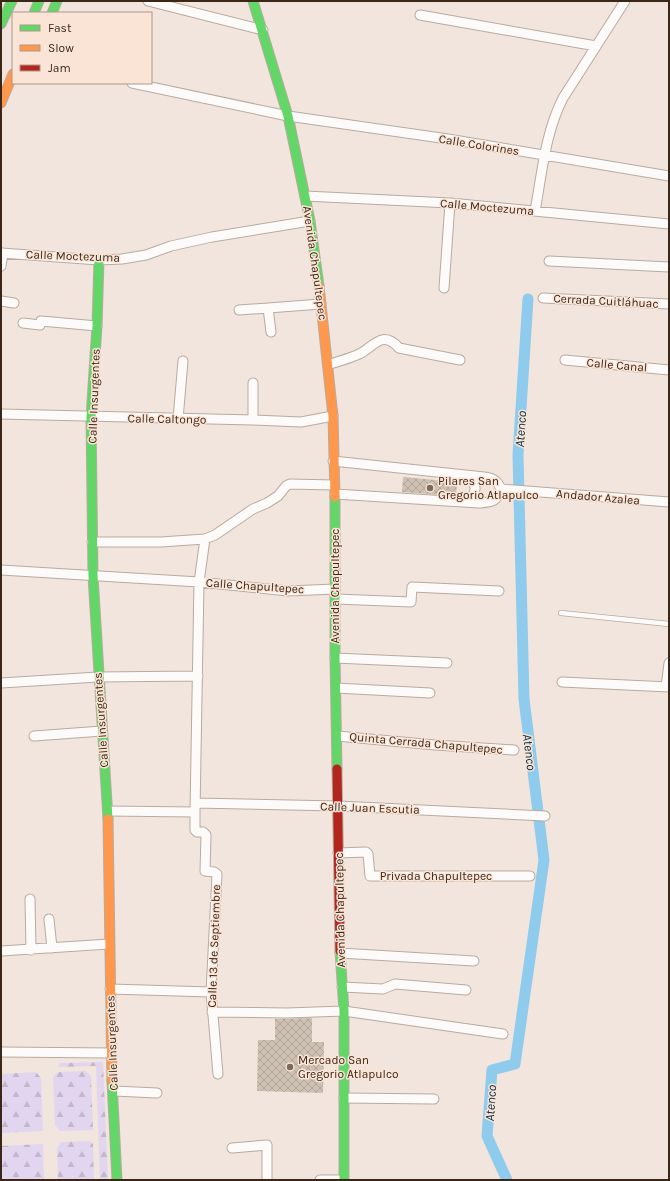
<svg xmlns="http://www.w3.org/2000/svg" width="670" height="1181" font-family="Karla,sans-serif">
  <defs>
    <pattern id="forest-firs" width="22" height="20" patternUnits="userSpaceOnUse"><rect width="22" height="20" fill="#e2d5ef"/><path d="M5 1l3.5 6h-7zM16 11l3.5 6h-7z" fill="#c3b7cc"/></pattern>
    <pattern id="building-cross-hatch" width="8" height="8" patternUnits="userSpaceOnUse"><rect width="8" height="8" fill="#cdc1b3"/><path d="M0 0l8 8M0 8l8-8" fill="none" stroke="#b1a699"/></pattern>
  </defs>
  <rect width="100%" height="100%" fill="#f2e5dd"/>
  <path fill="url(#forest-firs)" d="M103,1062L108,1180H100L96,1066L59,1067V1063Z
    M86,1071L91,1076L93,1130L60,1131L55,1125L53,1077L58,1072Z
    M36,1072L41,1078L43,1131L1,1133V1074Z
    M90,1141L93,1144L94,1180H58L57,1148L61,1142Z
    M43,1144L44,1180H1V1146Z"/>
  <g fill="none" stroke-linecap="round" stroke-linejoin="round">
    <path stroke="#8fcbec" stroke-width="11" d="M507,1180L487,1136L492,1070L515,1064L544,860L524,699L518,455L528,299"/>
  </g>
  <path fill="url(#building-cross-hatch)" d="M403,477L457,482L456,496L402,492Z
    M312,1018V1042H324L323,1093L257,1091L258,1040H275V1019Z"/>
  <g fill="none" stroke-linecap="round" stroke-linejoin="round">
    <g stroke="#b9aa9f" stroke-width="6">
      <path id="lane" d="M561,613L669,624"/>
    </g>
    <g stroke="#b9aa9f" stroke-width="11">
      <path id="street" d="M148,1L263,30
        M420,15L596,46
        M132,83L288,116L448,139L669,176
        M305,196L450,203L669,224
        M535,211C542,174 545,133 563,98L625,1
        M1,253L99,260L122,259L146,255L171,246L212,237L310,221
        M549,261L669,267
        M1,266L3,253
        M444,288L450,203
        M543,298L669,304
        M1,301L14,303
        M268,308L321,304
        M239,310L268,308L271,332
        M23,323L40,325L41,321L97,326
        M565,360L669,370
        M328,365C338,361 349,359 359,354C374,347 382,329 399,348L460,360
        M253,383V420
        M1,414L253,420L301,422L333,416
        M178,419L183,361
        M333,461L484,477C493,478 497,480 501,489
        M465,475C478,482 479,494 465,502
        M501,489L669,502
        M335,494L479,503C492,502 497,502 501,489
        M205,539L199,582L288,591L335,589
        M92,542H161L205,539L215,535L253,509L267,503L278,496L286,486L290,484L334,485
        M1,570L199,582L195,812L108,811
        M336,599L411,602L412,587L499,591
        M335,658L447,663
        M562,682L669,687
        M1,683L98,677L198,676
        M666,687L669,663
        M336,688L430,693
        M34,736L102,731
        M337,736L435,745L514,750
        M195,803L338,806L545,816
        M195,812V830L197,832H203L206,835L205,871L214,872L217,874L211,992L218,1074
        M338,853L366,852L368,854L370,876H530
        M30,899L31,950
        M49,919L52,948
        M1,951L109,944
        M340,953L474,961
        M342,987L383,989L395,984L466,990
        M110,989L211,992
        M212,1012L287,1013L344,1011L503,1034
        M1,1052L111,1053
        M114,1091L157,1093
        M344,1098L434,1099
        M232,1148L267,1145V1180
        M320,1180H344"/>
    </g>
    <g stroke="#b9aa9f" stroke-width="11">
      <path id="fast" d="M253,1L288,116L310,221L319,286
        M34,13L39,1
        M52,13L57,1
        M1,24L12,1
        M99,260L97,326L91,417L93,576L108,819
        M335,497V658L337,769
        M340,951L344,1011V1180
        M112,1081L117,1180"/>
    </g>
    <g stroke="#b9aa9f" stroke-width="11">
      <path id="slow" d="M1,103L13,74
        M319,286L333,416L335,497
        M108,819L112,1081"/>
    </g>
    <g stroke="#b9aa9f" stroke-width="11">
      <path id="jam" d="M337,769L340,951"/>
    </g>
    <use href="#lane" stroke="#fdfbfa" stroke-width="4.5"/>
    <use href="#street" stroke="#fdfbfa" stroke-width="9"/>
    <use href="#fast" stroke="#63d668" stroke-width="9"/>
    <use href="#slow" stroke="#ff974d" stroke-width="9"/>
    <use href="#jam" stroke="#b3261e" stroke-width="9"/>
  </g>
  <g fill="#7b6a5d" stroke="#fae4d5" stroke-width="1.5">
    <circle cx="430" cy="488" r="4"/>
    <circle cx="290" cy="1067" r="4"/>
  </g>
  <g text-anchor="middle" stroke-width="3" stroke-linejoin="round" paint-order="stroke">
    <g font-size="12" fill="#3b2718" stroke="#fae4d5">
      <text transform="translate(479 145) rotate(9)" y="4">Calle Colorines</text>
      <text transform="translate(487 207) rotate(5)" y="4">Calle Moctezuma</text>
      <text transform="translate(73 256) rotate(2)" y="4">Calle Moctezuma</text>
      <text transform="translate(315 263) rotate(82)" y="4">Avenida Chapultepec</text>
      <text transform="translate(606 301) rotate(3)" y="4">Cerrada Cuitláhuac</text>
      <text transform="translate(617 365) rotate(5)" y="4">Calle Canal</text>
      <text transform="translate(94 396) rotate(-88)" y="4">Calle Insurgentes</text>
      <text transform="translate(167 419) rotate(1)" y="4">Calle Caltongo</text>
      <text transform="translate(598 497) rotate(5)" y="4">Andador Azalea</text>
      <text transform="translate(255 586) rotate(4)" y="4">Calle Chapultepec</text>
      <text transform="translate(335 586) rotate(-90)" y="4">Avenida Chapultepec</text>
      <text transform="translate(101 720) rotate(-94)" y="4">Calle Insurgentes</text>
      <text transform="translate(426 743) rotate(5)" y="4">Quinta Cerrada Chapultepec</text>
      <text transform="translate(370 808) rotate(2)" y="4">Calle Juan Escutia</text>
      <text x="436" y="880">Privada Chapultepec</text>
      <text transform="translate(340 910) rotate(-91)" y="4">Avenida Chapultepec</text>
      <text transform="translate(214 946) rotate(-88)" y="4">Calle 13 de Septiembre</text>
      <text transform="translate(112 1043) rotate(-92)" y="4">Calle Insurgentes</text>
    </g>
    <g font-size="12" fill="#3b2718" stroke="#fae4d5" text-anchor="start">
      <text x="438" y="485">Pilares San<tspan x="438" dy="14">Gregorio Atlapulco</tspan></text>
      <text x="298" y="1064">Mercado San<tspan x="298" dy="14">Gregorio Atlapulco</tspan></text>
    </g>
    <g font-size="13" font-style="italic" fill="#042e42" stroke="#fae4d5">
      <text transform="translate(520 429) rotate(-86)" y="5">Atenco</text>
      <text transform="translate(530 752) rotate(83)" y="5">Atenco</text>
      <text transform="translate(490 1103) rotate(-86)" y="5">Atenco</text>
    </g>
  </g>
  <rect width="670" height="1181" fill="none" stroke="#3b2718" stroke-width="4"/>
  <rect x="12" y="12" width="140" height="72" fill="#fae4d5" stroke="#ae9889"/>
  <rect x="20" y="25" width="20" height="6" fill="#63d668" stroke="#ae9889"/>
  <text x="48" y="32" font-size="12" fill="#3b2718">Fast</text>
  <rect x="20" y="45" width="20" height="6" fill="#ff974d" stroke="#ae9889"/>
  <text x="48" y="52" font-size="12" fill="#3b2718">Slow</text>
  <rect x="20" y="65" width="20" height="6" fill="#b3261e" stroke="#ae9889"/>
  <text x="48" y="72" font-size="12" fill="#3b2718">Jam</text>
</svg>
